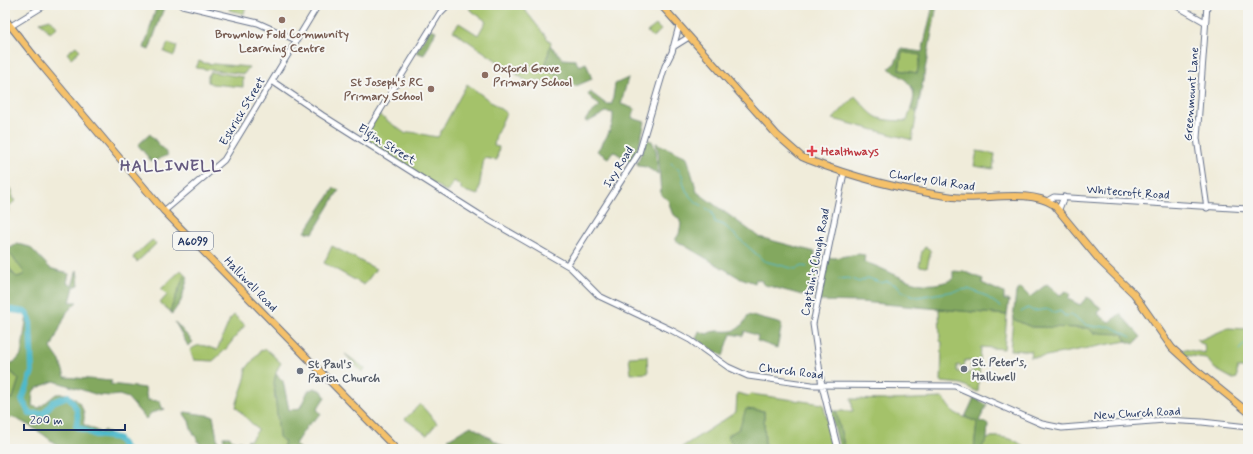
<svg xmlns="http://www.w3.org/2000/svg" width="1253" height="454" font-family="Mynerve,sans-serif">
  <rect width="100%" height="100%" fill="#f6f6f2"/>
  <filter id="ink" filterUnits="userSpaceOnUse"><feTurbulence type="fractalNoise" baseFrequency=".025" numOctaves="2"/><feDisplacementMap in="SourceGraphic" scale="8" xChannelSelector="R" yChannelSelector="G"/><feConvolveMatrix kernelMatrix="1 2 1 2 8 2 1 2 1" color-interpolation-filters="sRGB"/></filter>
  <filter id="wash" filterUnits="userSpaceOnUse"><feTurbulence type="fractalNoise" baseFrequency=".012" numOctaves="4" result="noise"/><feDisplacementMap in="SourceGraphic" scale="16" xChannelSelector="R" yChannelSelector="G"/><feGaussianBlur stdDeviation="0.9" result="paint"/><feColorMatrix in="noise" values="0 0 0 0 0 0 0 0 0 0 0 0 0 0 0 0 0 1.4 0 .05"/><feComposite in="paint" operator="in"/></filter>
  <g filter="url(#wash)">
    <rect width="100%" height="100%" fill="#f0ecda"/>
    <path fill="#a4c26a" stroke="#607864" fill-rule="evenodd" d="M231,5H246L244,14L229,10Z
      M474,5H521L551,43L545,68L557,75L558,79L552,82V84L541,83V80L528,82L453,31L459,23L478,35L486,21L469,9Z
      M50,19L57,27L50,33L40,22Z
      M656,25L661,30L653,38L647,32Z
      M168,43L177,46L174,56L164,52Z
      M76,46L80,50L71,58L67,53Z
      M902,52L921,55L917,73L899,70Z
      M199,61L204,63L249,67L244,74L196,68Z
      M211,72L243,77V87L212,84L208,82V76Z
      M467,84L506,113L496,135L494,146L499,147L497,160L484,158L478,195L461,190V186L454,181L447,192L362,140L378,114L406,134L408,132C416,132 428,136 438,137Z
      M855,96C877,120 874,120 907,121L911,108L917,113L912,140L833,119Z
      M977,151L995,154L993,169L974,166Z
      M9,188L12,190V199L16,200L8,207L10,210L7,213L5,194Z
      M152,240L156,244L137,262L133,257Z
      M332,246L376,269L364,285L324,263Z
      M925,247L931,250L927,267L919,266L922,251Z
      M7,250L24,271L23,275L17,277C10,271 5,262 5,252Z
      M181,270L185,274L170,311L160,303L167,295L161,289Z
      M939,309L1007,315L1004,349L981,347L978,392L961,384L941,382L942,342L940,341ZM965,360L972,361L970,368L974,372L963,374L957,371V365L964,367Z
      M234,315L245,325L225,350L213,361L194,360L190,350C200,342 205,346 217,350L230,319Z
      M1013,319L1031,327L1089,328L1101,332L1123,334L1126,341L1041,357H1030L1031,351L1010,350Z
      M1228,328L1248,329V378V368H1237V378L1233,379L1215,369L1206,358L1185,355L1183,353L1184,349L1205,353L1204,344L1200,343L1196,339L1200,340Z
      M265,348L281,363C266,383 280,419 285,442L282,449H249L245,444L248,440L250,441L258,430L236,407C238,396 248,377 246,369L261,350L263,351Z
      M345,354L366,369L362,372Z
      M647,356L648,373L631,374L629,357Z
      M5,367L19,379L13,398L5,400Z
      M737,393L749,396L751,394L823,404L835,449H765L764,411L747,410L739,429L728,436L741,449H679L733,414L736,412Z
      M942,398C947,401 946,404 950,408C956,416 968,418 977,422L974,449H848L844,445L836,411H853L851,399L888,400Z
      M420,404L437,423L427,435L405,419Z
      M991,437C1002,436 1019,439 1025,449H981L984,442Z"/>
    <path fill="#83a85e" stroke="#4f6c5e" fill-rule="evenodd" d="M157,5H165L149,50L144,48Z
      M933,5H937L917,113L911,108C917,92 913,85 899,75C895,72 892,72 889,68L895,63L901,49L922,52ZM902,52L921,55L917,73L899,70Z
      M430,29L436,31L424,55L416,52Z
      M550,45L563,59L575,60L579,66L586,63L592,79L576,86L552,82L558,79L557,75L545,68Z
      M628,78L621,104L635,109L632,118L645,122L639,145L630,162L613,151L608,158L597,151C605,139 614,129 613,113L606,112L588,122L585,121L589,115L600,106L588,95L590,92L606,104H612L615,84Z
      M150,134L168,155L152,162L138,145Z
      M647,140L652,141L656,150L658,174L646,167L638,166L637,163Z
      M656,143L687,157L697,192L759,237L815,252L814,259L821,262L813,298L765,285L762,283V281L756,279L755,283L738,277L675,240L679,234L681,224L679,219L672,213L668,200L661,195L658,151Z
      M334,188L339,190L313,233L305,232Z
      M17,244L30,247L50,268L69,274L67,283L72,286L77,270L79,285L74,287L70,302H77L67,312L51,348L60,361L65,377L112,381L110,384L145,388L147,400L160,401L162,408L165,409L151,413L146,419L128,398L119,395L111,396L98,395L54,381L35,389L33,392L32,406L39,408L56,394C60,394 66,393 69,395C81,401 87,413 83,424L101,433L104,430L129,449H61C46,435 30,425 12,417L5,424V400L13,398L19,379L5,366L16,361L21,355L27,315L24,312L7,310V316H5V258L12,273L17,277L23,275L24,272L7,250Z
      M858,254L865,255L864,262C896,271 917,295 953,279V271L965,272L983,279L982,283L1004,293V300H1009L1007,315L861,302L819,301L828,257L834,258Z
      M185,274L188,277L181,301L172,314L170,311Z
      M1047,284L1060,295L1066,291L1070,294L1068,299L1080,305L1087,297L1101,308L1098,314L1109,322L1120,314L1141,337L1134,344L1126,341L1123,334L1093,333L1089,328L1031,327L1013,319L1016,292L1021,288L1030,297Z
      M748,315L782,324L777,348L757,341L758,336L745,331L743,336L731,334L723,356L696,339L699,331L707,334C721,325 736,342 748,315Z
      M175,322L193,342L188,346Z
      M276,374L283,381L289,410L300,408L308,391L314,388L322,391L325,397L317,409L321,414L307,426L295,444L300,449H282L285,442L279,437L274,382Z
      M974,398L987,405L979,421L988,424L987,439L981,449H974L977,422L965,417Z
      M746,409L764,411L765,449H741L738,445L734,447L727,436L739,429Z
      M830,411H836L844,445L848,449H840Z
      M185,412L213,416L217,438L220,446H225L223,437H229L236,442L240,440L249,449H203L191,429L189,421L184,414Z
      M471,426L508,449H457L448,439Z"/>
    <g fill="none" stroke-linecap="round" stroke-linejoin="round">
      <path stroke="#4fb9cb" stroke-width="1" d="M671,163C688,176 679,177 687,192C691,201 704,206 712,212L715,222L724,225L764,261L795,269L802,266L807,267
        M838,279L848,278L859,282L868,278L882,283L887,281L898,286L902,291L917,297L968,289L984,295L1001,307
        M1021,312L1028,308L1033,311L1049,309L1055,313L1060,311L1065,316L1071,315L1087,325L1096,327L1110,326L1131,337
        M1239,350L1248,340"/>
      <path stroke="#4fb9cb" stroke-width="6" d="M5,309L26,312L30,319L32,372L22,400L30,414L44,413L53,402L68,396C76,406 80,413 76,426L95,435L117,438L126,449"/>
    </g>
  </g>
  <g filter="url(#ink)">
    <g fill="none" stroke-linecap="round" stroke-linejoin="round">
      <g stroke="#667189" stroke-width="7">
        <path id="minor" d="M182,5L258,23L296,40
          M1175,5L1205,22
          M1207,5L1197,138L1207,208
          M11,26L45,5
          M673,47L689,37
          M272,81L322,115L480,215L570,267L599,296L671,330L690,340L728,367L748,376L812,385L955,386L1042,424L1062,428L1165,420L1202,422L1248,427
          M362,140L440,13L448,5
          M1047,201L1054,197L1248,209
          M1059,209L1064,197
          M164,211L224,160L318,5
          M567,265L639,153L665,66L672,52L679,26
          M838,449L822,386L813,324L844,173"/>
      </g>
      <g stroke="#667189" stroke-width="8">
        <path id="major" d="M661,5L777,135L802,157L809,160C855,178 904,190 953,197C984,201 1028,188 1054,205L1101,262L1134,294L1172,348L1195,369L1248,412
          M5,19L38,61L164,211L396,449"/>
      </g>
      <use href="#minor" stroke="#fff" stroke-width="5"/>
      <use href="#major" stroke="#f5c16b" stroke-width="6"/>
    </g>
  </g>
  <g fill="#8d6e63" stroke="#f6f6f2" stroke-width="1.5">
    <circle cx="282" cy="20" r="4"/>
    <circle cx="485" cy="75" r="4"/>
    <circle cx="431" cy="89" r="4"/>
  </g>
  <path fill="#e0444e" stroke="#f6f6f2" stroke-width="1.5" d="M810 145h4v4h4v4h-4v4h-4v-4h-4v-4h4z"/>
  <g fill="#6b7280" stroke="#f6f6f2" stroke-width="1.5">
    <circle cx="964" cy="369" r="4"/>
    <circle cx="300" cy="371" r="4"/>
  </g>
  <g text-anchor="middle" stroke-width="4" stroke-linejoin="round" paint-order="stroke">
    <rect fill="#f6f6f2" stroke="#5d6b8a" stroke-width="1" x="173" y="232" width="40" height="18" rx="3"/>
    <g font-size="11" font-weight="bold" fill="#1b2f5e">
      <text x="193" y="245">A6099</text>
    </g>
    <g font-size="12" font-weight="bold" fill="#785e54" stroke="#f6f6f2">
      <text x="282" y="38">Brownlow Fold Community<tspan x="282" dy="14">Learning Centre</tspan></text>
      <text x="493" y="72" text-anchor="start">Oxford Grove<tspan x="493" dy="14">Primary School</tspan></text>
      <text x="423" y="86" text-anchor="end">St Joseph's RC<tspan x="423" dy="14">Primary School</tspan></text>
    </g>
    <g font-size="12" fill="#1b2f5e" stroke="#f6f6f2">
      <text transform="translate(1191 94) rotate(-86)" y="4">Greenmount Lane</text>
      <text transform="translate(242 111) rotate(-59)" y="4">Eskrick Street</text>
      <text transform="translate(387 144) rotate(32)" y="4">Elgin Street</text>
      <text transform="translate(618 167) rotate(-58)" y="4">Ivy Road</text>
      <text transform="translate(932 180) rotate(9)" y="4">Chorley Old Road</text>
      <text transform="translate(1128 192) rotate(4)" y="4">Whitecroft Road</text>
      <text transform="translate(815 262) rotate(-79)" y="4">Captain's Clough Road</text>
      <text transform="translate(251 284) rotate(46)" y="4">Halliwell Road</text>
      <text transform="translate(791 371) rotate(7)" y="4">Church Road</text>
      <text transform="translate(1137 413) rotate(-3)" y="4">New Church Road</text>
    </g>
    <g font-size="12" font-weight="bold" fill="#be3a42" stroke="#f6f6f2" text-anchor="start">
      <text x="821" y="155">Healthways</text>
    </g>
    <g font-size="12" font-weight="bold" fill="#5b616d" stroke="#f6f6f2" text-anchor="start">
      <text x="972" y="366">St. Peter's,<tspan x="972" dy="14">Halliwell</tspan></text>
      <text x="308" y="368">St Paul's<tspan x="308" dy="14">Parish Church</tspan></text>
    </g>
    <g font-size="16" font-weight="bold" letter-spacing="1" fill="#655a80" stroke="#f6f6f2">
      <text x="171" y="171">HALLIWELL</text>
    </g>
  </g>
  <rect width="1253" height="454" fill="none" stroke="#f6f6f2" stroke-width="20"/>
  <path d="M24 424v6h101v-6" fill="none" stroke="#1b2f5e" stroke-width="2"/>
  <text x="30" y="424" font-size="12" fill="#1b2f5e" stroke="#f6f6f2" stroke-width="3" paint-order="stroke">200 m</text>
</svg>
